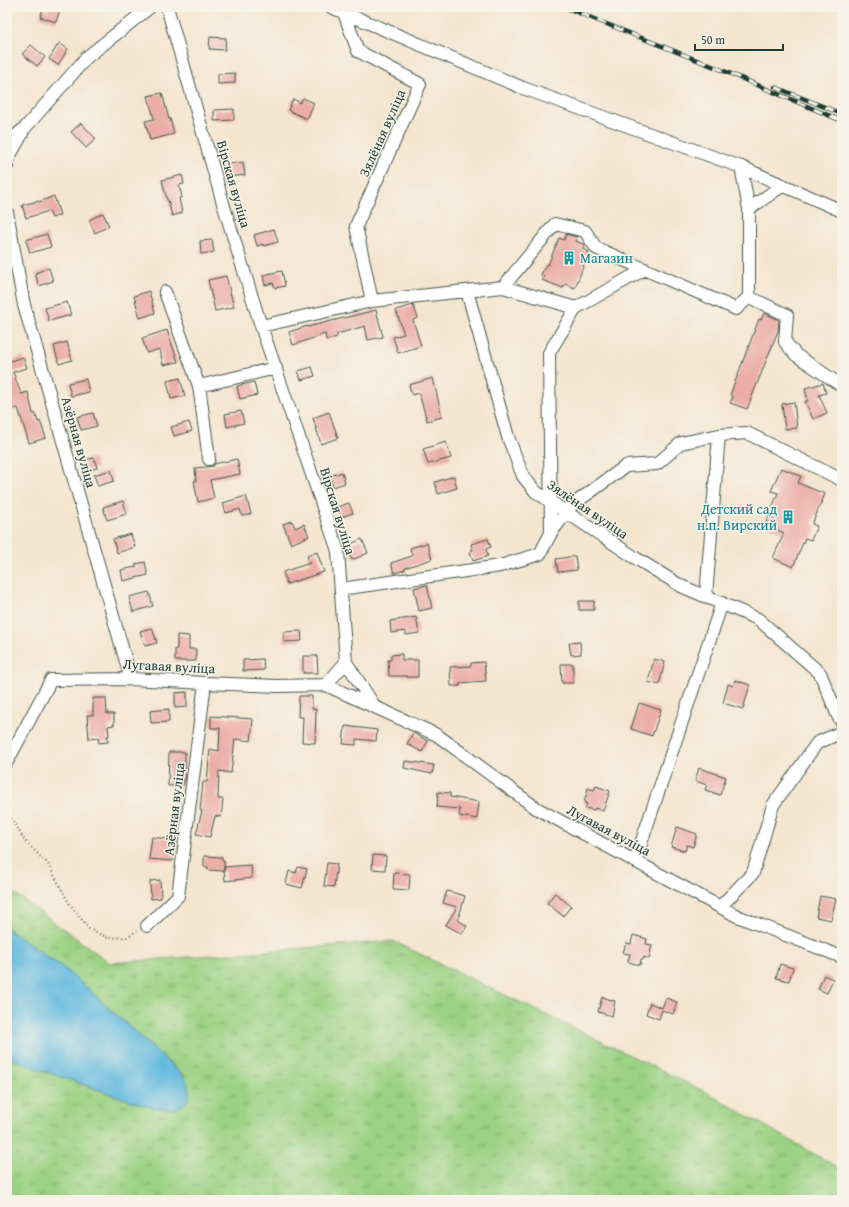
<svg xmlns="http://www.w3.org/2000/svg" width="849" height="1207" font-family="'Gentium Book Plus',serif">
  <defs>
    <pattern id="grass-tufts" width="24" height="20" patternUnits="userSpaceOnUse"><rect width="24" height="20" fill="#9bd283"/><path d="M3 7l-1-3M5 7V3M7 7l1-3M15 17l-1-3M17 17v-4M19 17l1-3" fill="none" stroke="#7eac6c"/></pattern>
  </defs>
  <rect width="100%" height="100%" fill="#f7f3e8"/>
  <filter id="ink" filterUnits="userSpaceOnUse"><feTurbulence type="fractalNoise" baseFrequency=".025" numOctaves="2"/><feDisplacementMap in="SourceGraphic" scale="8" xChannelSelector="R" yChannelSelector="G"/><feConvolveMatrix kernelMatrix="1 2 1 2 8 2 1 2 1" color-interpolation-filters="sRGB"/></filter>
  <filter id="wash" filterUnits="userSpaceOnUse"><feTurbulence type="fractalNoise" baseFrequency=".012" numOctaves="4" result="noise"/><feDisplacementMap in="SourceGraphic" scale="16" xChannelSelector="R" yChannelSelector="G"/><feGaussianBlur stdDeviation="0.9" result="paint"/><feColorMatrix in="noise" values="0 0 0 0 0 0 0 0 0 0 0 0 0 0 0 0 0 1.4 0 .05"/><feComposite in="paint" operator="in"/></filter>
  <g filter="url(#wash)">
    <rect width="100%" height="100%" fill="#f4e5cf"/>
    <path fill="url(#grass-tufts)" stroke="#5d885c" d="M7,888L110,963L393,941L708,1093L842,1170V1200H7V1057L35,1068L143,1105L158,1108L170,1109L185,1077L86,987L62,967L7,928Z"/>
    <path fill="#62badf" stroke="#407c8a" d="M7,929L62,967L86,987L185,1078C188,1085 191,1091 188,1099C180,1115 157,1108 143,1105L35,1068L7,1057Z"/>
    <g id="blocks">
      <path fill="#ebada6" d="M50,7H61L56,22L40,17L43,9L48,11Z
        M210,37L226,38L225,50L209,49Z
        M59,43L68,49L58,65L49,59Z
        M31,45L45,57L37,66L22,54Z
        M235,73V83L218,84V74Z
        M162,93L169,119L170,118L174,134L150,140L145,121L154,119L148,96Z
        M303,98L314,103L307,119L288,110L293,99L300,103Z
        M234,109V120L214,121V110Z
        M81,123L96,139L86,148L71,132Z
        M243,162L245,175L229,177L228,164Z
        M182,175L184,184L179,185L182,197L179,198L182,213L172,216L168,200H167L162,180Z
        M54,196L60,215L52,218L49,211L26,218L22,205L38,201L39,202Z
        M103,213L109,226L95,233L89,220Z
        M274,229L278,242L263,246V244L257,246L254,235Z
        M47,234L51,247L30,253L26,240Z
        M566,234L577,237L576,241L585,245L583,249L589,252L575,288L565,284L563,288L542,280L544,276L541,275L546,264L548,265L559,238L564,240Z
        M212,240L214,252L201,254L200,241Z
        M49,268L53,281L39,286L35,273Z
        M282,271L285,286L275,288L273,283L265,285L263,275Z
        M226,276L234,307L215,311L208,280Z
        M149,291L155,313L140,318L134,296Z
        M67,302L71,315L49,321L45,308Z
        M413,305L418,318L413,320L421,346L398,353L393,337L404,334L396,310Z
        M376,310L383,337L368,340L365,326L337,334V337L326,340L325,334L293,345L289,332L307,326V327Z
        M764,313L779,320L778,331L747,409L730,403L733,397L730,395L759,319L761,320Z
        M167,330L178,362L163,365L160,349L147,353L142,338Z
        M67,342L72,360L59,364L54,346Z
        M23,357L27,368L13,372L21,394L28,392L33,414L35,413L38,422L40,421L46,438L29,443L18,408L11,410L7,397V358H8L10,361Z
        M312,367L315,376L301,380L298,371Z
        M180,378L185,396L171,399L167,381Z
        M433,378L442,417L427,421L419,393L412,395L409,385Z
        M86,379L89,392L71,396L68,383Z
        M254,382L257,395L240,399L237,386Z
        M823,383L826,393L819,395L827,413L813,419L805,401H808L805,388Z
        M794,402L797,428L785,429L782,404Z
        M241,411L244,423L227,427L225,414Z
        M329,412L338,438L321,444L313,418Z
        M93,413L97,426L81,430L77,417Z
        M189,422L192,431L174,436L171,427Z
        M446,442L451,458L428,464L423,449Z
        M94,458L97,468L85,471L83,460Z
        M237,459L240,474L210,480L214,498L198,502L194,481H196L195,468L214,466V464Z
        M781,468L801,476L798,483L825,494L812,524L817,526L811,540L805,538L793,567L773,558L784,533L765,525L778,493L771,491Z
        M111,470L114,481L98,486L94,475Z
        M342,472L345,483L333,487L330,476Z
        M454,476L457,488L438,494L435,482Z
        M246,496L251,514L242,516L240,509L226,513L223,503Z
        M123,501L127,514L107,520L103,507Z
        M349,503L353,513L341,517L337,507Z
        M292,521L295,528L304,524L309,536L291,544L283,524Z
        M131,534L135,547L117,553L113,539Z
        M362,539L368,553L352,560L346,546Z
        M488,539L491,547L486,549L488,556L473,561L470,551L473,550L471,544Z
        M427,543L432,559L405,568V570L394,573L391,563L412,556L410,548Z
        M317,552L324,572L287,584L283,572L310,563L307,556Z
        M575,556L577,570L558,572L556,559Z
        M145,562L148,575L123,581L121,570L136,567V564Z
        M427,585L432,608L419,611L414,588Z
        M149,592L153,606L133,612L129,597Z
        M579,601H594V610H579Z
        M416,617L419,633L406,635V631L391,633L390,621Z
        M152,628L157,643L145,646L140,631Z
        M301,631L302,641L284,642V632Z
        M177,635L189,636V649H196V661H175V649H177Z
        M580,642L581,654L571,655L569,643Z
        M402,654V660H418V677H407V676H389L388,660H391V655Z
        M303,656H317L318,673H303Z
        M263,659L264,670L243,671V660Z
        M654,659L665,662L659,685L648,682Z
        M484,662L486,681L460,683V686H451L450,667L471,666V663Z
        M561,664H573V683H562Z
        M735,680L750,685L743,709L723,703L728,684L733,686Z
        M187,692V707L175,708V693Z
        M299,696H312V709H316L315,743L302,742L303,717H298Z
        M93,698H106L107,714H114V725L108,726L109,736H107L108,742L99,743L98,738L89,739L87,715H93Z
        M639,703L661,710L652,736L631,729Z
        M169,709V722L151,723L150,711Z
        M211,716L253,719L251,741L235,739L231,773L219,771L218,799H223L221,817L215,816L210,837L196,834L202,811L200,810L203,782H207L210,749L219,751L220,728H211Z
        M345,726L377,730L376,741L356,739V745L343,744Z
        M413,733L428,741L422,752L407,744Z
        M169,752H185V780L183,781V785L168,786Z
        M405,761L434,765L432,774L404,768Z
        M699,768L726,777L720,795L705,790L707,785L695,781Z
        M596,786L610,791L603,811L595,808L594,810L585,808L587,804L584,803L588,788L594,790Z
        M438,792L450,793V797L479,802L477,819L459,816L460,809L437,807Z
        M677,827L697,834L693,847L687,845L685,851L671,847Z
        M152,837L176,840L173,861L149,859Z
        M373,855L386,856L385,870L372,869Z
        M204,856L222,857V861H224V871L208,870V867H204Z
        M327,863L337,864L334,887L324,886Z
        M251,865L252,878L225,881L224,867Z
        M298,867L307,869L302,888L286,884L289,871L296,873Z
        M394,873L410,874L409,890L393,889Z
        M160,880L161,898L151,899L150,881Z
        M447,891L465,896L458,920L467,926L462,934L446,925L457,907L443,903Z
        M555,893L571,906L563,916L547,903Z
        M820,896L836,899L831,920L816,917Z
        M633,935L647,939L646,944L652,945L649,959L644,957L643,960L641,959L640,965L628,962L630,954L623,953L626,943L631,944Z
        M780,964L793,968L789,981L776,978Z
        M824,975L833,979L827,993L818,989Z
        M602,997L615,1001L612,1016L598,1012Z
        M666,998L677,1002L673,1014L662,1010L659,1019L646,1014L650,1003L662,1008Z"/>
    </g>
  </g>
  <g filter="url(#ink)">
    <use href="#blocks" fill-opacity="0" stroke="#3f564b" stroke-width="1"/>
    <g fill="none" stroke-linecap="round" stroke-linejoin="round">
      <g stroke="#3f564b" stroke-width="14">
        <path id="minor" d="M167,7L225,210L261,326L338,551L346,662L326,685
          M331,7L523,88L741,167L842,211
          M344,13L358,51L420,84L356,226L372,301
          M7,143L25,128L87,57L150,7
          M7,166L10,155L22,134
          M741,167L749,209L783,185
          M7,212L24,305L131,679
          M503,287L555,224L585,231L596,248L736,309L749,297V209
          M467,291L508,437L523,476L536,492L634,557L681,586L758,619L820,673L838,716L842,722
          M165,292L199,386L276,368
          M749,297L787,315L785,342L796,355L842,386
          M261,326L372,301L503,287L576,308L645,269
          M199,386L209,459
          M551,533L549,353L576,308
          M341,589L500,566L540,554L551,533L571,506L626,466L657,464L681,443L719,435L747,433L840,479H842
          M706,596L719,435
          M346,662L375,707
          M7,762L51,680L131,679L205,683L277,686L326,685L437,735L536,808L737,916L842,957
          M635,861L722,603
          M720,907L753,873L773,805L817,743L842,732
          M147,926L178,896L205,683"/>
      </g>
      <path stroke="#3f564b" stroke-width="2" stroke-dasharray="1 3" stroke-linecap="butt" d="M7,811L25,841L48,864L69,903L89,929L108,938L127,937L137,931"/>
      <use href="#minor" stroke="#fff" stroke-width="12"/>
      <g stroke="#1f3d34" stroke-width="4.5">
        <path id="rail" d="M564,7L717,68L842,121
          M775,87L842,114"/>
      </g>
      <use href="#rail" stroke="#f7f3e8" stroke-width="3" stroke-dasharray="9" stroke-linecap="butt"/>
    </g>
  </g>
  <defs>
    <g id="building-bare" transform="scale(1.08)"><path d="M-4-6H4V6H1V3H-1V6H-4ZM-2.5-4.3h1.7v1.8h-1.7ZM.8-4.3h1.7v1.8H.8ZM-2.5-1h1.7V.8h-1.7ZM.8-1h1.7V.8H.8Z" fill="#0f9aa8" stroke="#f7f3e8" stroke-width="2.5" paint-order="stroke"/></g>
  </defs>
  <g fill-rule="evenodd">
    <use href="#building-bare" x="569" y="258"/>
    <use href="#building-bare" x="788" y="517"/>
  </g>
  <g text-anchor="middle" stroke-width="3" stroke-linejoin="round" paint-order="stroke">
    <g font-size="14" fill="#1f3d34" stroke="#f7f3e8">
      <text transform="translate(382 133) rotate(-66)" y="5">Зялёная вуліца</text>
      <text transform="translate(234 184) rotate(74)" y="5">Вірская вуліца</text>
      <text transform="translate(79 442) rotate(74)" y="5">Азёрная вуліца</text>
      <text transform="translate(588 509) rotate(34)" y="5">Зялёная вуліца</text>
      <text transform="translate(338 511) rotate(73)" y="5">Вірская вуліца</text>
      <text transform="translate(169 666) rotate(3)" y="5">Лугавая вуліца</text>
      <text transform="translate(174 809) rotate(-83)" y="5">Азёрная вуліца</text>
      <text transform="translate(609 830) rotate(28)" y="5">Лугавая вуліца</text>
    </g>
    <g font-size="14" fill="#0d838f" stroke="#f7f3e8" text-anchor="start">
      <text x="580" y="263">Магазин</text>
      <text x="777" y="514" text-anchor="end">Детский сад<tspan x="777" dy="16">н.п. Вирский</tspan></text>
    </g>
  </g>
  <rect width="849" height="1207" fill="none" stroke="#f7f3e8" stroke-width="24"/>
  <path d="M695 44v6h88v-6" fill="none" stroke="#1f3d34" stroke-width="2"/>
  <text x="701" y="44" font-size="12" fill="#1f3d34" stroke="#f7f3e8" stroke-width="3" paint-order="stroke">50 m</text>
</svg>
